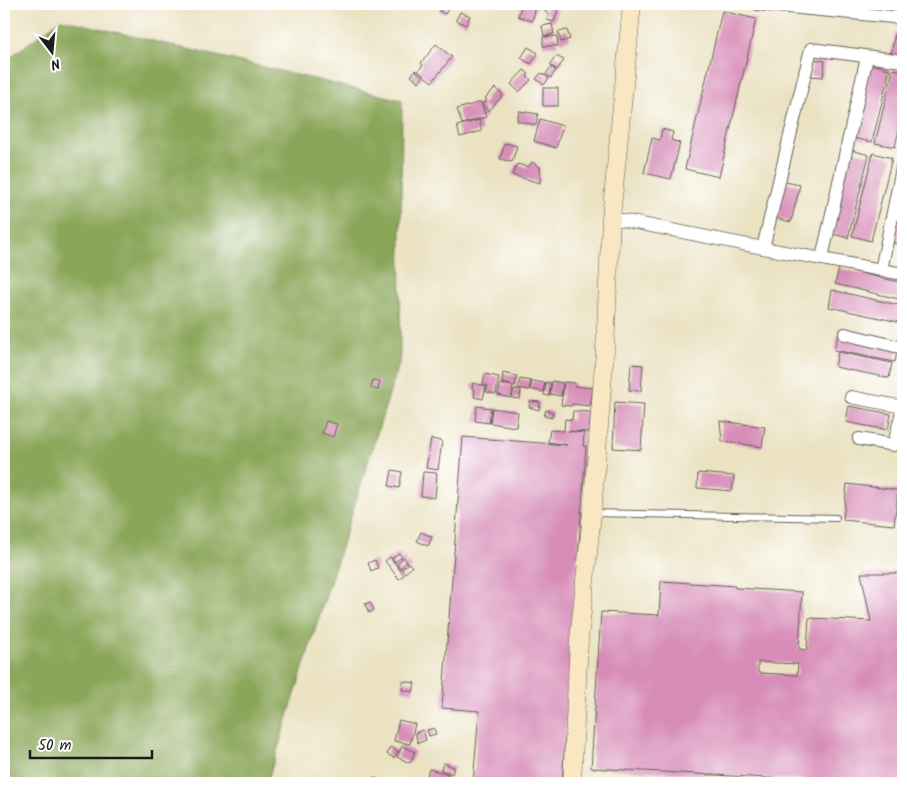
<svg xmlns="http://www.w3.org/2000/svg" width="907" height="787" font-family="Kalam,sans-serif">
  <rect width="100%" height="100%" fill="#fff"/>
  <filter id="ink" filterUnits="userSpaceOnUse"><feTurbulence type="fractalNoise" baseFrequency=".02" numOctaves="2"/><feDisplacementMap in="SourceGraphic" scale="10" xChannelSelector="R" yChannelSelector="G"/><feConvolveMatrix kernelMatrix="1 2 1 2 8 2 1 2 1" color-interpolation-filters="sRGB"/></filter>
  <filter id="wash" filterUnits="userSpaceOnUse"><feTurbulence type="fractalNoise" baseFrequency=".0096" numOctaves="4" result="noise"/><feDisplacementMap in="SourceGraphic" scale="20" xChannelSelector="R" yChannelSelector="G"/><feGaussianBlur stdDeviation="1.12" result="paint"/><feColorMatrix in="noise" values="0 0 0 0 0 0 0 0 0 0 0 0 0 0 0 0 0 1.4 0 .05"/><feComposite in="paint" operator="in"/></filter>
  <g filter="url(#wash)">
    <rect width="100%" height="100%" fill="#ebe2c2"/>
    <path fill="#8aa658" stroke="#53613a" d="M61,19L402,100L400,360L267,783H4V62Z"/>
    <g id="blocks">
      <path fill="#d78db8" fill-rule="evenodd" d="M522,4H537L532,21L518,16Z
        M442,6L448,9L445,14L439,11Z
        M547,7L558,10L554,22L547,20L549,14L545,12Z
        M722,11L756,19L719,177L685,169Z
        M460,12L470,16L466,25L456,20Z
        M552,24L554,34L544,36L542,26Z
        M567,30L570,39L561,42L558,32Z
        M895,34L903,36V57L891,55Z
        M557,36L558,46H543V37Z
        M436,44L452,57L432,82L418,71L423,65L421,63Z
        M528,47L538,53L531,64L521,58Z
        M556,56L564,60L557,70L550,65Z
        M813,59L825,61L823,77L810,76Z
        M871,64L890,69L872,142L853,138Z
        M551,67L556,70L551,78L546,74Z
        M893,69L903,71V112L895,147L875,143Z
        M415,70L423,77L419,82L411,76Z
        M524,70L529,74L527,76L531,80L519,92L511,84Z
        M541,73L549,78L544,85L536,79Z
        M495,88L503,95L489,111L482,105L486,117L462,124L457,109L481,102L482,105L487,100L485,98Z
        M543,88H558V106H543Z
        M519,111L538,114L536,125L517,121Z
        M540,119L563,126L556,148L534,141Z
        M479,120L482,131L460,137L457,126Z
        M662,129L673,132L671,140L680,143L671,179L644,173L652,138L660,140Z
        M505,143L517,146L512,162L500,159Z
        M851,150L869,155L848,238L829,233Z
        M873,153L892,158L871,241L852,236Z
        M532,162L540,167V183L512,175L517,164L528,167Z
        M781,181L800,185L791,222L772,217Z
        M903,186V245L889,242Z
        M839,268L903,283V300L835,284Z
        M832,290L903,306V323L829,307Z
        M838,335L898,347L895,362L834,350Z
        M838,352L892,363L889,378L835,367Z
        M631,364L643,365L641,391L629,390Z
        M503,373L517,376L515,386L502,383Z
        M485,374L499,377L496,394L486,392L488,385H483Z
        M520,379L531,381L529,390L518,388Z
        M373,380L380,381L378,390L371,388Z
        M532,381L545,383L543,392L530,389Z
        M552,381L563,383L561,396L550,394Z
        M546,382L551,383L549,396L544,395Z
        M564,382L575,383L574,386L593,388L590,406L572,404L571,406L561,405Z
        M473,383L486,386L483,399L474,397L475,390L472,389Z
        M500,384L513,386L511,398L498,395Z
        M514,389L521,390L520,399L512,398Z
        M530,401L540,402L539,410L529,407Z
        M615,402L644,404L641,450L613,448Z
        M477,406L491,408L489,423L475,421Z
        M849,406L891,414L888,430L846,422Z
        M492,408L518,412L516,427L490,423Z
        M546,410L553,412L552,418L544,416Z
        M573,411L591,412L589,432L568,431L584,433L583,446H586L562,783H473L479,711L442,708L463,437L567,445L548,442L550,430L564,431L565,419L572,420Z
        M326,421L337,424L333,437L322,433Z
        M720,421L765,427L762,447L722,441Z
        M431,439L442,441L438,470L426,468Z
        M392,470L402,472L399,488L389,486Z
        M423,472L437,473L435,498L421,496Z
        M698,473L734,476L732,491L697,488Z
        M847,484L898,490L894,525L843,520Z
        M421,532L432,537L428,546L417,541Z
        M399,553L402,557L395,562L392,558Z
        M390,557L404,575L399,579L385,561Z
        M404,557L407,562L400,568L397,564Z
        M375,560L378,568L371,571L368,563Z
        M409,563L412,567L405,573L401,569Z
        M861,573H903V783L872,782V783H855L591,768L601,612L659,615L661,581L735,586V588L802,592L799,649L807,650L809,618L871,621ZM758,662L798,664L797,675L758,673Z
        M370,602L374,610L369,613L365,604Z
        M403,681L415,683L413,692L402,690Z
        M399,720L415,724L410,744L394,741Z
        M434,728L436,734L429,736L427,730Z
        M423,730L426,740L418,743L415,733Z
        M402,746L415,752L410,763L397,757Z
        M390,747L398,751L394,758L387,754Z
        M443,763L454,767L452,774L441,770Z
        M429,769L448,774L446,783L425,782Z
        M373,777L384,781L383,783H371Z"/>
    </g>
  </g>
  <g filter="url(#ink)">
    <use href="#blocks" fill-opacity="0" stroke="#646156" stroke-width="1"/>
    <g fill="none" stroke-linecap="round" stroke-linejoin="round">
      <g stroke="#646156" stroke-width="8">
        <path id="lane" d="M592,513L836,518"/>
      </g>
      <g stroke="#646156" stroke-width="14">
        <path id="street" d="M758,4L903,18
          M611,218L763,248L903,274
          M763,248L811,49L903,61
          M822,258L867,57
          M881,270L903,164
          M845,334L903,348
          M851,397L903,407V404
          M859,439L894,445L903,407"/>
      </g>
      <g stroke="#646156" stroke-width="19">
        <path id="secondary" d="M572,783L579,640L592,513L605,350L611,218L632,4"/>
      </g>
      <use href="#lane" stroke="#fff" stroke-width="6"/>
      <use href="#street" stroke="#fff" stroke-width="12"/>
      <use href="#secondary" stroke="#f9e7c3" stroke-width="18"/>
    </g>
  </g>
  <rect width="907" height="787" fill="none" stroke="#fff" stroke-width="20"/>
  <g transform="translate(52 52) rotate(164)" stroke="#ffffff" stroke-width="4" paint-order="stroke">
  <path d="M0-4L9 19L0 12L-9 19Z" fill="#1c1c1c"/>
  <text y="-8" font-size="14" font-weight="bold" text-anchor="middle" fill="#1c1c1c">N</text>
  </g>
  <path d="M30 750v8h122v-8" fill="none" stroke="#1c1c1c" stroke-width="2.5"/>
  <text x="38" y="750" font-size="15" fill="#1c1c1c" stroke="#ffffff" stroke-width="4" paint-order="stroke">50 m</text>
</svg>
